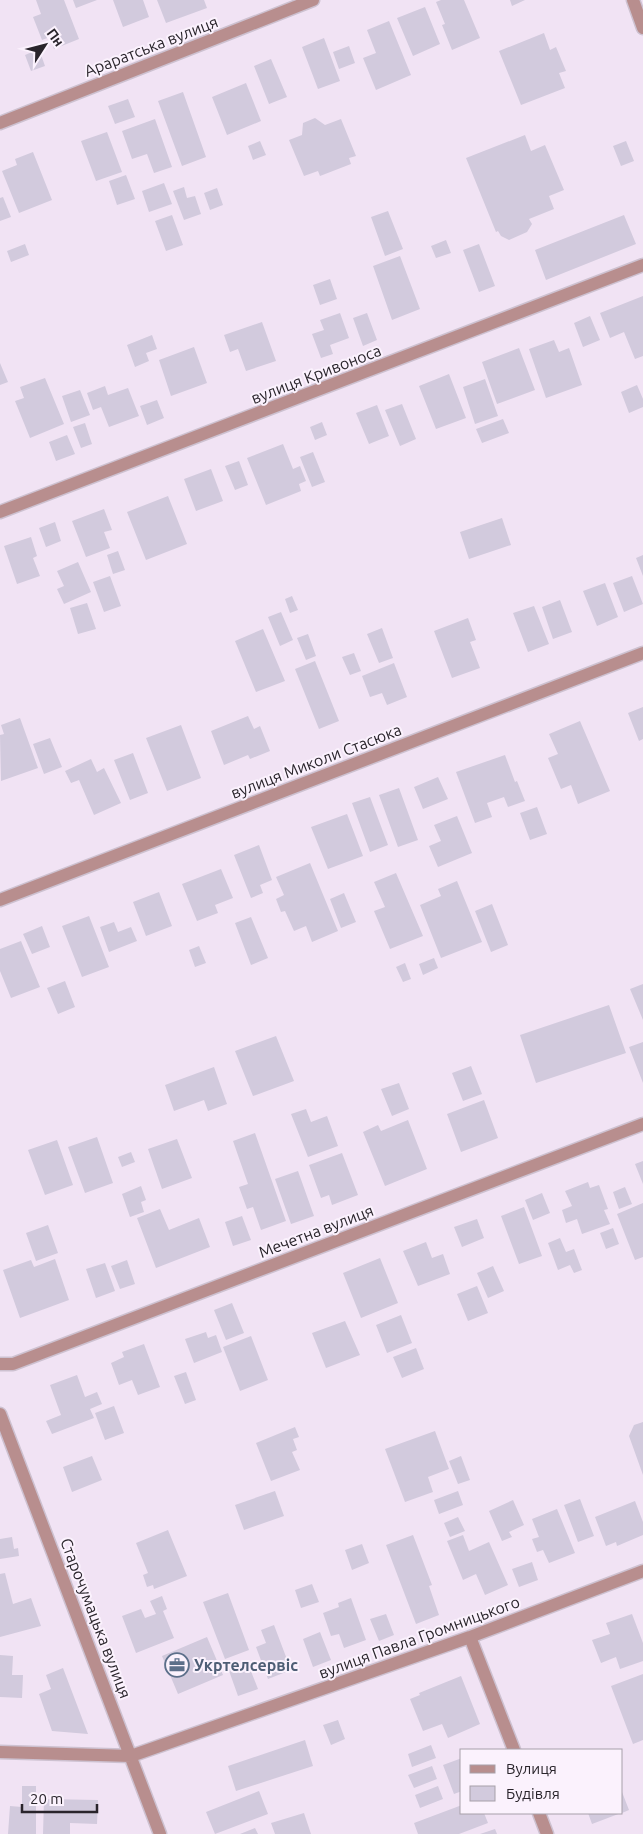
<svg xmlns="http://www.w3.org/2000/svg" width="643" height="1834" font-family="Ubuntu,sans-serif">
  <rect width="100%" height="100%" fill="#f1e3f4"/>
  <path fill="#d2cadd" d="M36,0H64L79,39L54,49L50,37L42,40L33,17L41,14Z
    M73,0H97L76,8Z
    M113,0H143L149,17L123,27Z
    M157,0H204L207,8L166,23Z
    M441,0H464L480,38L452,50L442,25L445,24L436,2Z
    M510,0H525L512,6Z
    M425,7L440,44L413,56L397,18Z
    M389,21L411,75L376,90L363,58L376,53L367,30Z
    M544,33L550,50L556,47L566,71L559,73L565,88L521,105L499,51Z
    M324,38L340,81L318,89L302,47Z
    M349,46L355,63L339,69L333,52Z
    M39,49L45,66L31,71L25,55Z
    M271,59L287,97L269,104L254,66Z
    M246,83L261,121L227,135L212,97Z
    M183,92L206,157L182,166L158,101Z
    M128,99L135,117L115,124L108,106Z
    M315,118L325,125L341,119L356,156L349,158L351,164L320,176L318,171L304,176L289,140L302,135L303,123Z
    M155,119L172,167L154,173L147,154L132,159L122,131Z
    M107,132L122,172L96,181L81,141Z
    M525,135L531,151L545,145L564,190L549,196L554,209L529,219L532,224L527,232L509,240L501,236L498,231L496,232L466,158Z
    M260,141L266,155L253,160L248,146Z
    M626,141L634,161L621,166L613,146Z
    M33,152L52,200L19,213L2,171L17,165L15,159Z
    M126,175L135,199L117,205L109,181Z
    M164,183L172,204L149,212L142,191Z
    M184,187L187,198L195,196L201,214L184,220L173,191Z
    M217,188L223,205L210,210L204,193Z
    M3,197L11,217L0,221V198Z
    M388,211L403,249L385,256L371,217Z
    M172,215L183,245L166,251L155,221Z
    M624,215L636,244L546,280L535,250Z
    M446,240L451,253L436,258L431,246Z
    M25,244L29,255L11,262L7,251Z
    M479,244L495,286L479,292L463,250Z
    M400,256L420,309L392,320L373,266Z
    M330,279L337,299L320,305L313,285Z
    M643,296V356L635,359L624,332L610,338L600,313Z
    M340,313L349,338L330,345L333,354L321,358L312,334L324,330L320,320Z
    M367,313L377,340L363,346L353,318Z
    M590,316L600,340L583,347L574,323Z
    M262,322L276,361L246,371L238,349L230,352L224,335Z
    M152,335L157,349L146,353L149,361L135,367L127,345Z
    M554,340L559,352L569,348L582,385L546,398L529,349Z
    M194,347L207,383L171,396L159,360Z
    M519,348L535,390L497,404L482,362Z
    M0,363L8,382L0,385Z
    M449,374L466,418L436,429L419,386Z
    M45,378L64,424L30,438L15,401L24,398L20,387Z
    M485,379L498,416L475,424L463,387Z
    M637,385L643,399V407L629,413L621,392Z
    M105,386L108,395L128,388L139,416L109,427L101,407L93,410L87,393Z
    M80,390L90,415L71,422L62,396Z
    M157,400L164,418L147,425L140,406Z
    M402,404L416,439L400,446L385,410Z
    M377,405L389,436L369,444L356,413Z
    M503,419L509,433L482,443L476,429Z
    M322,422L327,435L315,440L310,427Z
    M85,423L92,444L81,448L73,427Z
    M67,435L75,454L56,461L49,442Z
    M283,444L293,469L300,466L306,481L299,484L301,491L266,505L247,458Z
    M313,452L325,482L312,487L300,457Z
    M239,461L248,485L235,490L225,466Z
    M211,469L223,501L196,511L184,479Z
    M168,496L187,544L146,560L127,512Z
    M104,509L112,530L104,532L110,548L86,557L72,521Z
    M502,518L511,545L469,559L460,532Z
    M55,522L61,541L46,547L39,528Z
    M31,537L37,556L33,558L40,576L17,584L4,546Z
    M118,551L125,570L113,574L107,555Z
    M643,555V576L636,558Z
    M78,562L91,592L64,604L57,589L64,586L57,571Z
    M110,576L121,606L104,612L93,582Z
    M632,576L643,604L624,612L613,583Z
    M605,583L618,617L597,626L583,591Z
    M292,596L298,610L290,613L285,599Z
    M560,600L572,632L553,639L542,607Z
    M87,603L96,629L78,634L70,608Z
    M534,606L549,644L528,652L513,613Z
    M281,612L293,640L280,646L268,617Z
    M468,618L476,640L470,642L480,668L452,678L434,631Z
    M382,628L393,658L379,663L367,634Z
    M263,629L285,681L256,692L235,641Z
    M308,634L316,656L306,660L297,638Z
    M354,653L361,671L350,675L342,657Z
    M315,661L339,721L319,729L295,669Z
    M394,663L407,697L387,705L382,693L370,697L362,676Z
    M643,707V739L639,741L628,713Z
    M248,716L254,729L260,726L270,751L250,759L248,755L224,765L211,731Z
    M20,718L38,768L1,781L0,735L4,734L1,725Z
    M580,721L610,791L578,804L571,785L561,789L548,758L558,754L549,734Z
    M181,725L201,778L167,791L146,738Z
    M50,738L62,767L44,774L33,744Z
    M133,753L148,793L130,800L114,760Z
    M505,755L515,782L517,781L525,801L508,807L504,797L487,803L492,817L475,823L456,772Z
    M91,759L97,772L104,768L121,803L94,815L79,780L71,783L65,771Z
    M438,777L448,799L423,809L414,787Z
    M399,788L418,840L398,847L379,795Z
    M370,797L388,845L370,852L352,803Z
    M537,807L547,834L530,840L520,813Z
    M347,814L363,856L328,869L311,827Z
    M457,816L472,853L438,867L429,846L441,841L434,825Z
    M259,845L272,880L260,885L263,893L251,898L234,855Z
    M310,863L338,931L312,942L306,926L294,931L285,911L281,912L276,899L284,895L276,877Z
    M221,869L233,898L215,905L218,913L197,921L182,884Z
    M396,873L423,936L390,949L374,911L385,907L374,882Z
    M457,881L482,942L441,958L420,905L441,896L438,889Z
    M159,892L172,926L146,936L133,902Z
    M344,893L356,922L341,928L330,899Z
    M492,904L508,945L491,952L475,911Z
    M89,916L109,967L82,977L62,926Z
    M251,917L268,958L251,965L235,923Z
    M114,922L118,932L131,927L137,941L109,952L100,927Z
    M42,926L50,947L32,954L23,934Z
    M21,941L40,987L11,998L0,971V949Z
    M199,946L206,963L195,967L189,950Z
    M434,958L438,968L423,975L419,964Z
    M405,963L411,979L403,982L396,967Z
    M65,981L75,1007L58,1014L47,988Z
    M643,984V1020L630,989Z
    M609,1005L626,1053L536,1083L520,1035Z
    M276,1036L294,1081L253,1096L235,1051Z
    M643,1042V1083L629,1047Z
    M471,1066L482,1094L463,1101L452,1073Z
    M214,1067L227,1104L208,1111L204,1100L174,1111L165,1085Z
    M399,1083L409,1109L392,1116L381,1089Z
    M484,1100L498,1138L461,1152L447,1114Z
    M306,1109L311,1122L327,1116L338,1146L308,1157L291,1114Z
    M408,1120L427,1169L385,1186L363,1132L378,1125L381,1131Z
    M255,1133L286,1221L261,1230L253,1207L247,1209L239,1187L248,1184L233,1141Z
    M97,1137L113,1183L85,1193L68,1147Z
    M177,1139L192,1178L162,1189L148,1149Z
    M57,1140L73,1185L45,1195L28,1150Z
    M131,1152L135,1162L122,1167L118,1157Z
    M342,1153L358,1195L332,1205L329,1195L321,1198L309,1165Z
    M643,1161V1184L635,1164Z
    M298,1171L314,1216L291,1224L275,1179Z
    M588,1182L590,1188L599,1185L608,1209L604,1210L610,1224L582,1234L577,1219L566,1223L562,1210L572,1206L565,1191Z
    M141,1186L146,1200L141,1202L144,1212L130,1217L122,1194Z
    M625,1187L632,1204L619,1209L613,1192Z
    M542,1193L550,1213L533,1220L525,1200Z
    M643,1203V1257L635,1260L617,1214Z
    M524,1207L542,1256L519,1264L501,1216Z
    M160,1209L169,1230L199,1218L210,1247L156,1268L137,1218Z
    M242,1216L251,1240L233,1246L225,1222Z
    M477,1219L484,1238L462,1247L454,1227Z
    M48,1225L58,1253L36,1261L26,1233Z
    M613,1228L619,1244L606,1249L600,1233Z
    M560,1238L566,1252L574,1249L582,1270L574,1273L570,1265L558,1270L548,1243Z
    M426,1242L432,1258L443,1254L450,1274L418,1286L403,1251Z
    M380,1258L398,1303L361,1318L343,1273Z
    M55,1259L69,1300L20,1318L3,1270L31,1260L34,1267Z
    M127,1260L135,1284L120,1289L111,1266Z
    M105,1263L115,1291L96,1298L86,1269Z
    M493,1266L504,1291L488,1298L477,1273Z
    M477,1286L488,1313L468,1321L457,1294Z
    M232,1303L244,1333L226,1340L214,1310Z
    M401,1315L412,1343L387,1353L376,1325Z
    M345,1321L360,1355L326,1368L312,1333Z
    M206,1332L208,1338L216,1335L222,1352L194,1363L185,1339Z
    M251,1336L268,1380L240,1391L223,1347Z
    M144,1344L160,1387L138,1395L132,1380L119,1385L111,1363L124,1357L122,1352Z
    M416,1348L424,1369L402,1378L393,1357Z
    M186,1372L196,1400L185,1404L174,1376Z
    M77,1375L85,1397L97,1392L102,1404L90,1409L94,1418L52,1434L46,1421L61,1415L50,1385Z
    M114,1406L124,1433L105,1440L95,1413Z
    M643,1422V1475L629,1436L634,1425Z
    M295,1427L299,1437L293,1439L297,1450L292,1452L300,1470L271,1481L256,1443Z
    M435,1431L449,1469L428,1477L433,1492L405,1502L385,1449Z
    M92,1456L102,1480L72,1492L63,1467Z
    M461,1456L470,1480L458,1484L449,1461Z
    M275,1491L284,1516L244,1530L235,1505Z
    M458,1491L463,1505L439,1514L434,1500Z
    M580,1499L594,1536L578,1542L564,1505Z
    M513,1500L524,1525L509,1532L512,1537L502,1541L489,1511Z
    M635,1501L643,1522V1535L617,1546L616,1542L606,1546L595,1517Z
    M557,1509L575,1553L549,1563L543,1550L537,1552L532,1539L539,1537L532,1519Z
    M458,1517L465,1531L450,1537L444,1523Z
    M168,1530L187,1576L154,1589L153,1585L147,1587L143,1575L148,1573L136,1543Z
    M413,1535L432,1585L429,1586L439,1615L416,1624L386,1545Z
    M463,1535L469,1551L489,1542L508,1585L485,1595L476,1574L463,1580L447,1541Z
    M12,1537L14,1549L18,1548L19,1556L0,1559V1539Z
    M362,1544L369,1563L352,1570L345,1550Z
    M532,1562L538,1580L519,1587L512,1569Z
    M5,1573L13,1604L31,1598L41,1626L0,1637V1574Z
    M312,1584L319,1602L301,1608L295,1590Z
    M228,1593L249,1650L225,1659L203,1602Z
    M162,1596L167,1609L163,1611L174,1638L136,1653L122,1616L141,1609L145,1618L156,1614L150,1601Z
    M351,1598L366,1640L344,1648L339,1634L331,1636L323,1613L339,1607L338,1603Z
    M386,1614L394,1635L379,1641L370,1619Z
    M632,1614L643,1643V1661L620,1669L616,1657L601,1663L592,1640L610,1634L606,1623Z
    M274,1625L291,1670L268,1679L256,1647L266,1643L261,1630Z
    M320,1632L331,1660L313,1667L303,1639Z
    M207,1637L223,1675L178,1694L162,1656Z
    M0,1655L13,1656L12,1675H23L22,1698L0,1697Z
    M247,1661L258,1689L238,1696L228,1668Z
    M63,1668L88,1734L52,1731L39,1694L51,1689L46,1675Z
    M643,1674V1740L633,1744L611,1686Z
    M461,1676L480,1724L448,1738L442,1724L423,1731L410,1699L420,1695L419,1693Z
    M338,1720L345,1739L331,1745L323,1725Z
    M305,1740L313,1766L236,1791L228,1766Z
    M431,1745L436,1758L412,1767L408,1754Z
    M462,1758V1791L454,1794L443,1765Z
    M432,1766L437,1779L414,1788L408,1775Z
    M22,1786H36V1834H8L10,1806L22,1807Z
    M438,1786L443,1799L420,1808L415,1795Z
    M259,1791L268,1814L215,1834L206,1812Z
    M622,1792L629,1810L622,1813Z
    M44,1799L98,1800L97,1824L70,1823V1834H43Z
    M462,1805V1813H484L488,1823L459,1834H418L414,1823Z
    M304,1813L311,1834H275L271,1823Z
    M588,1813H621L592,1824Z
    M255,1828L258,1834H240Z
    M495,1829L497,1834H480Z"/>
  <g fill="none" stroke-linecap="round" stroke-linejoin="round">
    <g stroke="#cdc1d0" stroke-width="15">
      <path id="minor" d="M633,0L643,28
        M0,123L313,0
        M0,512L643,265
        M0,900L643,653
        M0,1364H13L643,1124
        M0,1414L160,1834
        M470,1637L514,1750
        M0,1752L131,1756L470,1637L643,1571
        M539,1813L547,1834"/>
    </g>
    <use href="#minor" stroke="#b88e8e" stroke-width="12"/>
  </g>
  <defs>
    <g id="office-ring" transform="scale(1.25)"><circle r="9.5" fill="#fbf2fd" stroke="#5c6f8a" stroke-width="1.5"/><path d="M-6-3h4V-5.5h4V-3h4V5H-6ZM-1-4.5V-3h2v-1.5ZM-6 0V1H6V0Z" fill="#5c6f8a"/></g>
  </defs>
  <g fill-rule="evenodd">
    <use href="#office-ring" x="177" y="1665"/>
  </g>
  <g text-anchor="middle" stroke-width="4" stroke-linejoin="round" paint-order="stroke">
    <g font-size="16" fill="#29242b" stroke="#fbf2fd">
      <text transform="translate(151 46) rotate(-21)" y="6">Араратська вулиця</text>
      <text transform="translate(316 374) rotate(-21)" y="6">вулиця Кривоноса</text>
      <text transform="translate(316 761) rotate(-21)" y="6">вулиця Миколи Стасюка</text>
      <text transform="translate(316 1231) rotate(-21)" y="6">Мечетна вулиця</text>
      <text transform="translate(96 1618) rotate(69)" y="6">Старочумацька вулиця</text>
      <text transform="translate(419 1637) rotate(-20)" y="6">вулиця Павла Громницького</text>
    </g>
    <g font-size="16" font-weight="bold" fill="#4e5e75" stroke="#fbf2fd" text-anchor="start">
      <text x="194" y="1671">Укртелсервіс</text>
    </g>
  </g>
  <rect x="460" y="1749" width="162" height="65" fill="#fbf2fd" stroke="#a7a0a9"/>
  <rect x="470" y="1765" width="25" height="8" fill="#b88e8e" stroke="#a7a0a9"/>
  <text x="506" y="1774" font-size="15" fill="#29242b">Вулиця</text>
  <rect x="470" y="1786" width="25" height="15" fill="#d2cadd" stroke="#a7a0a9"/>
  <text x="506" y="1799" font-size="15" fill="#29242b">Будівля</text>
  <g transform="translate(45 45) rotate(54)" stroke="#fbf2fd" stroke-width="4" paint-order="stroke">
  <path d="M0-4L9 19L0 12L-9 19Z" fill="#29242b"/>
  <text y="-8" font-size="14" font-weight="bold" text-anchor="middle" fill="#29242b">Пн</text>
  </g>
  <path d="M22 1804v8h75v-8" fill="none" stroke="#29242b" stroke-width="2.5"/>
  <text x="30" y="1804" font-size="15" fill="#29242b" stroke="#fbf2fd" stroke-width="4" paint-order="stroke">20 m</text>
</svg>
